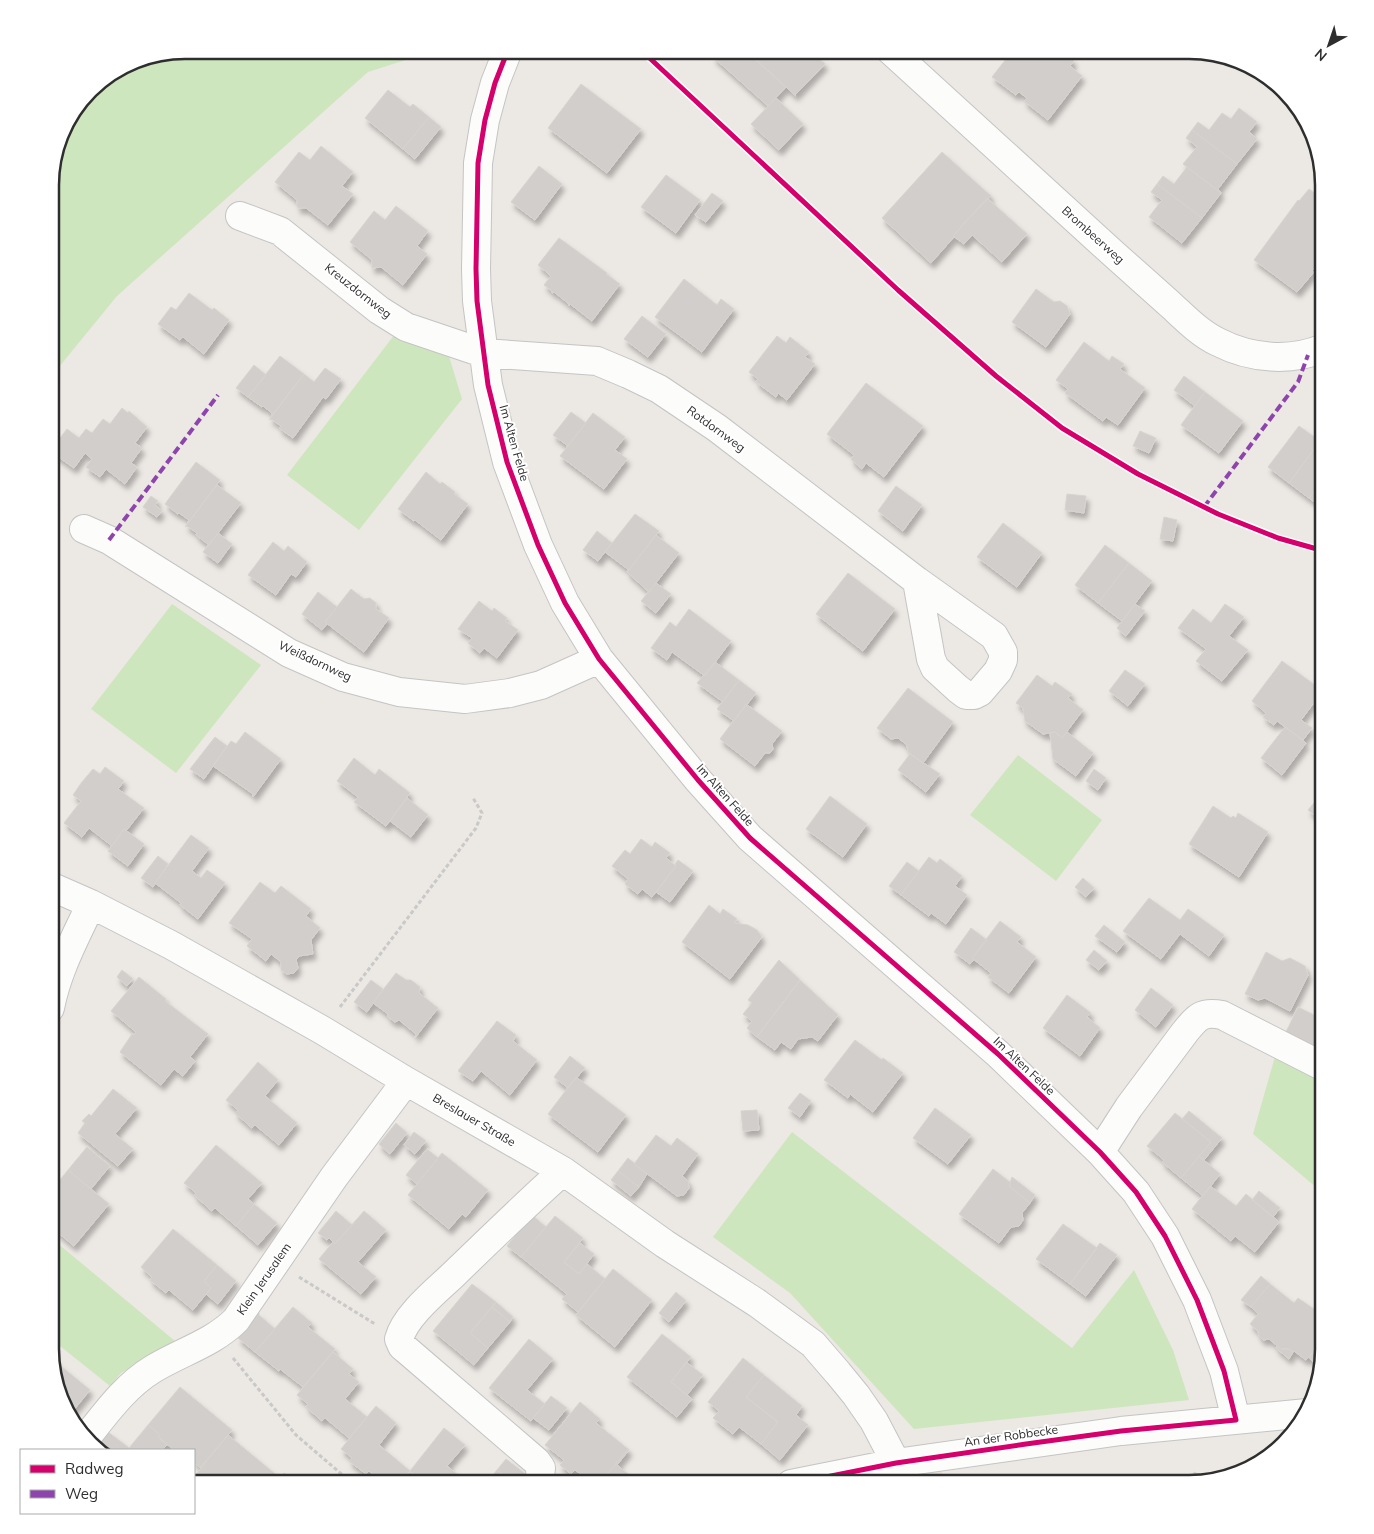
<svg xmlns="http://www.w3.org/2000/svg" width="1374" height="1534" font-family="Mulish,sans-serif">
  <defs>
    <filter id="shadow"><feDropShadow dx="3" dy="5.5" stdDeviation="2.5" flood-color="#0004"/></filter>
  </defs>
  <rect width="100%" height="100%" fill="#ece8e4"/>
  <path fill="#e6e0d3" d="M941,1468L945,1484H879Z"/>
  <path fill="#cee6be" d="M184,50H437L368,72L117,296L50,378V175L64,125L96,84L133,60Z
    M395,334L448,353L462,399L359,530L287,475Z
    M172,604L261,665L176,773L91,709Z
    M1018,755L1102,820L1056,881L970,815Z
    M1276,1053L1324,1077V1194L1253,1134Z
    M792,1132L1072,1348L1134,1270L1173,1350L1189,1400L914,1429L790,1293L713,1237Z
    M50,1237L175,1341L121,1373L110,1386L50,1338Z"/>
  <path fill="#d1cecb" stroke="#d7d4d0" filter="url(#shadow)" d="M720,50H745L786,87L768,106L713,57Z
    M745,50H809L825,64L795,95L796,96Z
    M1013,50H1060L1074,61L1070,66L1082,76L1048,120L1024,101L1027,98L1019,92L1016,95L992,77Z
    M581,84L641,129L607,173L548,128Z
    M388,90L410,107L413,104L429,117L403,149L365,118Z
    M776,98L803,124L779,150L751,124Z
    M1239,108L1257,122L1249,132L1257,139L1237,164L1192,130L1198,122L1209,130L1222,113L1231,119Z
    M429,117L441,127L415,159L403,149Z
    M1192,130L1237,164L1218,189L1221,193L1183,164L1197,147L1186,138Z
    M321,146L353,172L342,186L353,194L328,225L306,208H298L297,200L275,182L299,152L310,160Z
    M942,152L991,196L967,220L953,236L954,237L931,263L882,218Z
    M539,166L562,184L535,220L511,202Z
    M1187,167L1221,193L1202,218L1157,184L1163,176L1174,184Z
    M666,175L700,200L676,233L641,207Z
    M1157,184L1202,218L1182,243L1149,217L1162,200L1151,192Z
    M1309,189L1324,200V251L1318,258L1321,260L1312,271L1314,272L1297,292L1254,260L1298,200L1299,201Z
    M712,193L723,201L706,222L695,215Z
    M987,198L1027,234L1002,262L972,235L964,244L953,236Z
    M396,206L428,231L417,246L427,254L403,285L381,267L372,268V260L350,242L374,211L385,220Z
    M559,238L607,273L606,274L620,284L592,321L570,304L569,306V304L554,292L552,293V291L544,285L551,276L538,265Z
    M684,279L717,305L721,299L734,309L702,352L655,317Z
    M1036,289L1054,302L1060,301L1067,306L1070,314L1046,347L1012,322Z
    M189,293L212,310L214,308L229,320L204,354L183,337L180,340L158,324L171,307L176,310Z
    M642,316L666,334L648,357L624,339Z
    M777,336L786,343L790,337L809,352L805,357L815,364L787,400L778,393L776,397L756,382L758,379L749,372Z
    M1084,342L1109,361L1112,356L1124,364L1120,369L1145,388L1118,425L1106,417L1103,421L1065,393L1068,389L1056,380Z
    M280,356L304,374L272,415V413L263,406L262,407L248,397Z
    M254,365L266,375L248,397L236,388Z
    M325,368L341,379L326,399L323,397L293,438L279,428L281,426L271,419L269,420L304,374L314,382Z
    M1184,376L1205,392L1195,406L1174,390Z
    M866,383L923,426L884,477L866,463L862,469L851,459L854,455L827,434Z
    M1205,392L1243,421L1219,453L1181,425Z
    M122,408L128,413L129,411L147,427L135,443L142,448L131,463L137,467L125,484L106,469L100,477L86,467L92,459L85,453L74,468L50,451L67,429L79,438L86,429L92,433L103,419L110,424Z
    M571,412L586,423L568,446L553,435Z
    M593,413L625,437L615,450L627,459L604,489L560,456Z
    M1299,426L1320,441L1289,483L1268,467Z
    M1140,431L1156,438L1149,453L1133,446Z
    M1320,441L1324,444V478L1309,498L1289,483Z
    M196,462L220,480L189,522H187L189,520L179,513L178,514L165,504Z
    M426,472L440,484L442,482L455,492L454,494L468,504L441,540L415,520L414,521L398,509Z
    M1324,478V509L1309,498Z
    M217,485L241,503L209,545L196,535L197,533L187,526L185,527Z
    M896,486L922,505L903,531L878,511Z
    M1067,494L1086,496L1084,513L1065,510Z
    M151,496L158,501L155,505L162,511L157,517L143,507Z
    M635,514L659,531L629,570L605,552Z
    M1164,517L1177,520L1173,541L1160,539Z
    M1003,523L1042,553L1017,587L977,557Z
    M597,531L612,543L598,561L583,550Z
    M218,533L232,544L218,563L203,552Z
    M656,535L679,553L649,592L627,572Z
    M273,542L284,551L288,546L307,562L296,577L291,574L276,595L248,575Z
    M1105,545L1129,563L1098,603L1075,585Z
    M1129,563L1152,581L1122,621L1098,603Z
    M848,573L895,609L863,651L816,614Z
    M656,583L671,594L656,613L641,601Z
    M351,589L364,599L370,598L376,603V609L389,618L364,652L325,622Z
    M318,592L337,607L325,622L327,624L322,630L302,614Z
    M479,601L492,611L494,608L507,618L505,621L518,630L497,658L484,648L480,653L468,643L472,638L458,629Z
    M1135,604L1145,611L1126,636L1117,628Z
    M1225,604L1244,617L1229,636L1248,650L1222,681L1196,661L1206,649L1178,628L1193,609L1211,623Z
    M689,609L731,641L705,676L672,652L667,660L651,648L670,622L676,627Z
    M1282,661L1323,691L1301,720L1312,728L1303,740L1277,721L1274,725L1263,717L1266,713L1252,701Z
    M715,662L739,680L723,702L697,683Z
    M1125,670L1145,684L1128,706L1109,691Z
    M1037,675L1052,686L1055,682L1072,694L1068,698L1083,710L1062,738L1055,732L1043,734L1025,721L1023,708L1016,703Z
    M739,680L756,693L734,721L717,709Z
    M908,688L953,722L923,763L908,752L907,745L898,738L891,739L877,728Z
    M746,704L782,731L772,744L773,749L770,753H765L755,766L720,739Z
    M1285,727L1306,743L1282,775L1261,758Z
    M245,732L281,759L253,797V794L213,766L231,741L236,744Z
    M1055,732L1062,738L1067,732L1093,753L1076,776L1053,759L1050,733Z
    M215,737L227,746L204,779L190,769Z
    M910,754L940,774L926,792L898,770Z
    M354,758L375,775L379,769L410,793L386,826L354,802L358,797L337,781Z
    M105,767L124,781L118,789L144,808L126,831L124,829L112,846L89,828L82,837L64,823L81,801L73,795L82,782L93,769L100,774Z
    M1094,769L1106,778L1098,790L1086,781Z
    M1324,791V818L1322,821L1308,810Z
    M830,796L867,824L843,857L806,829Z
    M407,798L428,815L411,837L390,821Z
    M1213,806L1231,818L1233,816L1236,818L1238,813L1268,832L1239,877L1189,844Z
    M124,829L144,844L128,866L108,851Z
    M191,835L209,848L192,871L201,878L207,870L225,883L198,919L180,905L181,903L155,883Z
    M641,839L652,847L655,842L670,853L666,858L676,866L652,897L642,889L638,894L625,884L628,879L612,866L625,850L630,854Z
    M158,856L168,864L153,887L141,878Z
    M929,857L937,863L940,859L962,876L955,886L967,895L946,924L931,913L929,916L901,895Z
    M678,860L693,871L670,902L656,892L676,866L675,864Z
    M907,862L919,871L901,895L889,886Z
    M1083,878L1094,888L1086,897L1075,887Z
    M260,882L275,893L281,886L311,909L306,916L320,928L311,940L313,954L299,956L296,960L298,968L294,973L287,974L281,970V962L271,954L266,961L247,946L252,939L229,923Z
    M1149,898L1180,920L1188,909L1224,935L1209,956L1180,934L1161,959L1123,931Z
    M709,905L720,914L723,909L737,919L734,923L748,925L757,930L762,937L730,979L682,942Z
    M1000,921L1021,937L1017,942L1036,957L1009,993L988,977L991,973L972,958Z
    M1104,925L1125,942L1117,952L1095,936Z
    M971,928L987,940L972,958L974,960L970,964L954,952Z
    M1094,950L1107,961L1099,970L1086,960Z
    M1266,952L1282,961L1290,958L1305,966L1308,975L1290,1011L1265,998L1258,1000L1245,994Z
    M779,960L800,980L757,1037L747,1028L752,1021L743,1014L752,1003L748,1000Z
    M122,970L133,979L127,986L117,977Z
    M396,973L406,980H411L420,987L419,993L438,1008L415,1038L416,1034L399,1020L395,1022L388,1017V1014L373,1003Z
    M139,977L166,999L165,1001L208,1034L190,1057L195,1061L183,1076L174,1069L161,1085L120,1052L132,1034L134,1035L136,1032L111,1011Z
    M371,980L383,989L367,1012L354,1002Z
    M800,980L838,1015L818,1041L812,1037L798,1039L791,1049L781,1042L775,1050L757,1037Z
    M1151,988L1173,1005L1156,1027L1135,1010Z
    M1067,995L1091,1013L1087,1017L1100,1028L1080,1056L1043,1028Z
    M1298,1007L1324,1020V1032L1317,1047L1286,1032Z
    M497,1021L516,1035L513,1041L537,1060L510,1095L481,1071L473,1081L458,1071Z
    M855,1040L882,1060L883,1058L903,1073L873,1112L850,1094L848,1098L824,1080Z
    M570,1056L585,1068L568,1088L554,1077Z
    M258,1062L278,1080L265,1096L297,1123L279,1145L255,1125L252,1128L235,1113L238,1110L226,1100Z
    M576,1077L626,1115L598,1152L548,1114Z
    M113,1089L137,1108L115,1134L133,1149L118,1166L78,1133L85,1123L82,1121L89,1114L91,1116Z
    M800,1093L811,1101L800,1117L788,1108Z
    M935,1108L971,1135L948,1164L913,1138Z
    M757,1110L759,1130L743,1131L741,1111Z
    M1189,1111L1222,1138L1204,1160L1199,1156L1211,1142L1182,1119Z
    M1175,1113L1211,1142L1181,1178L1162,1162L1164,1160L1147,1146Z
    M396,1123L407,1133L390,1154L379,1144Z
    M414,1132L426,1141L415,1154L404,1145Z
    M656,1135L671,1146L677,1138L698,1154L682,1176L688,1181L689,1188L684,1195L677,1196L634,1164Z
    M216,1145L262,1183L248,1199L254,1204L236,1226L215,1208L212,1211L194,1195L196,1193L184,1183Z
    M87,1147L110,1166L91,1189L68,1170Z
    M427,1149L438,1158L417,1184L406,1175Z
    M442,1153L488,1190L466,1217L462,1214L449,1229L408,1195Z
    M1199,1156L1220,1174L1203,1196L1181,1178Z
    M628,1158L634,1163V1164L647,1174L639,1187L618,1171Z
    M993,1169L1011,1183L1009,1186L1030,1203L1022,1213L1023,1220L1019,1226L1011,1227L999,1243L959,1214Z
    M68,1170L109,1204L74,1246L50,1226V1192Z
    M618,1171L639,1187L631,1196L611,1180Z
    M50,1173L59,1181L50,1192Z
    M1012,1177L1035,1195L1030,1203L1009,1186Z
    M1210,1186L1236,1206L1246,1194L1279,1222L1255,1252L1235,1236L1231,1241L1192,1209Z
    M1259,1191L1280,1208L1273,1217L1252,1200Z
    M254,1204L277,1223L258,1245L236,1226Z
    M336,1211L352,1225L335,1244L329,1238L327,1240L318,1233Z
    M364,1211L386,1230L358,1262L376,1277L361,1294L319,1259L333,1242L335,1244Z
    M532,1215L546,1227L521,1257L507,1246Z
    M555,1216L583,1238L564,1262L579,1274L587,1264L605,1279L578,1312L562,1299L567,1294L521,1257Z
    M1063,1224L1097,1248L1070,1284L1036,1259Z
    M173,1229L217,1265L204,1281L211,1288L193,1310L169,1290L166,1293L150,1280L152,1277L141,1267Z
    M580,1243L594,1254L579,1274L564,1262Z
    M1100,1243L1117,1255L1086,1296L1070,1284Z
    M217,1265L236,1281L218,1304L206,1294L211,1288L204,1281Z
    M613,1269L652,1300L615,1347L576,1315Z
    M1261,1276L1270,1284L1251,1307L1241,1300Z
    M472,1284L496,1302L470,1333L488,1348L474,1365L433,1331Z
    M1270,1284L1294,1303L1298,1298L1324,1316L1317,1323L1324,1329V1338L1306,1360L1294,1351L1293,1352L1289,1349H1281L1269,1339L1263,1340L1259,1336L1258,1331L1250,1324L1258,1314L1251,1307Z
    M676,1292L686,1301L669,1322L659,1313Z
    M496,1302L513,1317L510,1322L492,1307Z
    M293,1307L312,1323L308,1327L335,1349L303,1387L280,1369L279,1371L255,1352Z
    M492,1307L510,1322L488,1348L470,1333Z
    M259,1313V1315L275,1329L255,1352L238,1338Z
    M662,1334L691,1357L671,1382L692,1399L677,1417L627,1377Z
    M1324,1338V1350L1320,1367L1309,1358Z
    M529,1339L553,1359L527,1390L545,1404L531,1421L489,1388Z
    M1277,1346L1281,1349H1289L1293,1352L1289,1359L1276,1348Z
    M333,1352L353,1369L349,1374L359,1382L345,1399L367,1417L349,1438L325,1418L322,1421L306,1407L308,1404L297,1395Z
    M51,1358L90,1390L69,1416L57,1393Z
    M743,1358L764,1375L746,1397L778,1422L761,1444L739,1427L733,1434L713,1418L719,1411L708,1402Z
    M686,1362L703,1375L687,1395L671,1382Z
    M764,1375L802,1406L796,1415L808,1425L780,1460L761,1444L778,1422L746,1397Z
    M180,1387L232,1430L200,1468L194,1462V1450H174L158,1437L160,1435L148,1425Z
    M551,1396L567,1408L549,1430L533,1418Z
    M580,1402L600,1419L596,1423L628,1449L599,1484H595L575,1470L571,1474L560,1465L564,1460L545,1445Z
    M376,1406L396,1423L379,1445L410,1471L399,1484H385L369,1471L366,1474L349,1461L352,1458L341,1449Z
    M148,1425L160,1435L158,1437L167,1445L162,1450H132L129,1448Z
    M444,1428L465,1445L447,1466L469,1484H420L421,1481L410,1471Z
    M108,1432L132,1450H101L96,1446Z
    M228,1435L280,1478L275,1484H206L196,1474Z
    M628,1449L629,1450L617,1465L639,1483L638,1484H599Z
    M506,1459L528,1476L521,1484H514L497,1470Z
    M497,1470L514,1484H493L489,1480Z
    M1194,1472L1213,1480L1189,1484Z
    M284,1473L297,1484H275Z
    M583,1475L595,1484H583L579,1480Z"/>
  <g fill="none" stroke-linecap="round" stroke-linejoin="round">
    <g stroke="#c5c4c5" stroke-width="30">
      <path id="minor" d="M508,50L495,83L485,120L478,163L476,269L477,301L488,385L507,462L538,545L565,603L599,659L698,780L750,838L998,1054L1100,1152L1136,1192L1165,1236L1197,1300L1224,1371L1236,1420
        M890,50C962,116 1034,181 1106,247C1128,267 1151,287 1173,307C1187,320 1201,334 1218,342C1251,359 1291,362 1324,348
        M240,216L280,231L379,310L406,327L483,353L597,361L628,374L659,389L717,428L917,581L994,636L1003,652V660L998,671L980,692L974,695H966L958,689L935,668L931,659L917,581
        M84,529L109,540L289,653L343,677L399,692L465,699L510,693L541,685L599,659
        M50,886L91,904L171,945L322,1030L406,1081L563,1171L665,1244L757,1303L813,1344L838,1373L856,1395L874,1421L896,1463
        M50,1008C57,971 75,938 91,904
        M1100,1152L1129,1107L1185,1032C1197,1017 1202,1011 1222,1015L1324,1067
        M86,1438C106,1413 125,1386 153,1369C181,1352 213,1343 236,1320L334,1177L406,1081
        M539,1484L541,1468L536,1461L409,1352L402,1346L399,1339C405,1316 436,1291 453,1275C489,1240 525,1205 563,1171
        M791,1484L896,1463L1121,1431L1307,1413"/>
    </g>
    <path stroke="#c9c9c8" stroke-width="3" stroke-dasharray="4 2.5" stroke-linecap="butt" d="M340,1007L476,828L482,813L473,798
      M299,1277L375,1324
      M233,1358L296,1435L353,1484"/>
    <use href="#minor" stroke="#fcfcfb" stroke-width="28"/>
    <path stroke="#8e44ad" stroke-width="4" stroke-dasharray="8 4" stroke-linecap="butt" d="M1204,507L1298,382L1308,355
      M109,540L218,395"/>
    <g stroke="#fff" stroke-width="8">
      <path id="cycleway" d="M508,50L495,83L485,120L478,163L476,269L477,301L488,385L507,462L538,545L565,603L599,659L698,780L750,838L998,1054L1100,1152L1136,1192L1165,1236L1197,1300L1224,1371L1236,1420L1121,1431L1026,1444L896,1463L791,1484
        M641,50L898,290L996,376L1062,428L1138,474L1218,514L1278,538L1324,551"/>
    </g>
    <use href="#cycleway" stroke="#d6006c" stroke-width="5"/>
  </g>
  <g text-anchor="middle" stroke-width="4" stroke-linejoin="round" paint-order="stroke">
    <g font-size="12" fill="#2e2e2e" stroke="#fff">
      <text transform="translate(1093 235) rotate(42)" y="4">Brombeerweg</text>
      <text transform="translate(358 291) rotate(38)" y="4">Kreuzdornweg</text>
      <text transform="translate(716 429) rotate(36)" y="4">Rotdornweg</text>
      <text transform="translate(514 443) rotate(74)" y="4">Im Alten Felde</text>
      <text transform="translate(315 661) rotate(25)" y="4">Weißdornweg</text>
      <text transform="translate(725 795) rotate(48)" y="4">Im Alten Felde</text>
      <text transform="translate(1024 1066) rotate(43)" y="4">Im Alten Felde</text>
      <text transform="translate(474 1120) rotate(30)" y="4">Breslauer Straße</text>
      <text transform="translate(264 1279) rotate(-55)" y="4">Klein Jerusalem</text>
      <text transform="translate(1011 1436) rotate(-8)" y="4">An der Robbecke</text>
    </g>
  </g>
  <path d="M0 0H1374V1534H0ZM185 59H1189A126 126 0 0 1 1315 185V1349A126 126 0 0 1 1189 1475H185A126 126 0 0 1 59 1349V185A126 126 0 0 1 185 59Z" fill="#fff" fill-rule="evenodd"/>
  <path fill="none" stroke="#2e2e2e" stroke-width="2.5" d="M185 59H1189A126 126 0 0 1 1315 185V1349A126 126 0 0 1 1189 1475H185A126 126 0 0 1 59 1349V185A126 126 0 0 1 185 59Z"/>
  <rect x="20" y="1449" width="175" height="65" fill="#ffffff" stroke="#ababab"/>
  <rect x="30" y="1465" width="25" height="8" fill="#d6006c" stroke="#ababab"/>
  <text x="65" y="1474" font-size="15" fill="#2e2e2e">Radweg</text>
  <rect x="30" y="1490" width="25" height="8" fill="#8e44ad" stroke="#ababab"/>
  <text x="65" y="1499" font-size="15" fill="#2e2e2e">Weg</text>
  <g transform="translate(1329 45) rotate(220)" stroke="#ffffff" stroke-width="4" paint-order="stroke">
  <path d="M0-4L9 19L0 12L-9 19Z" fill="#2e2e2e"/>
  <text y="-8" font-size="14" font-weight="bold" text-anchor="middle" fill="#2e2e2e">N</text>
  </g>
</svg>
